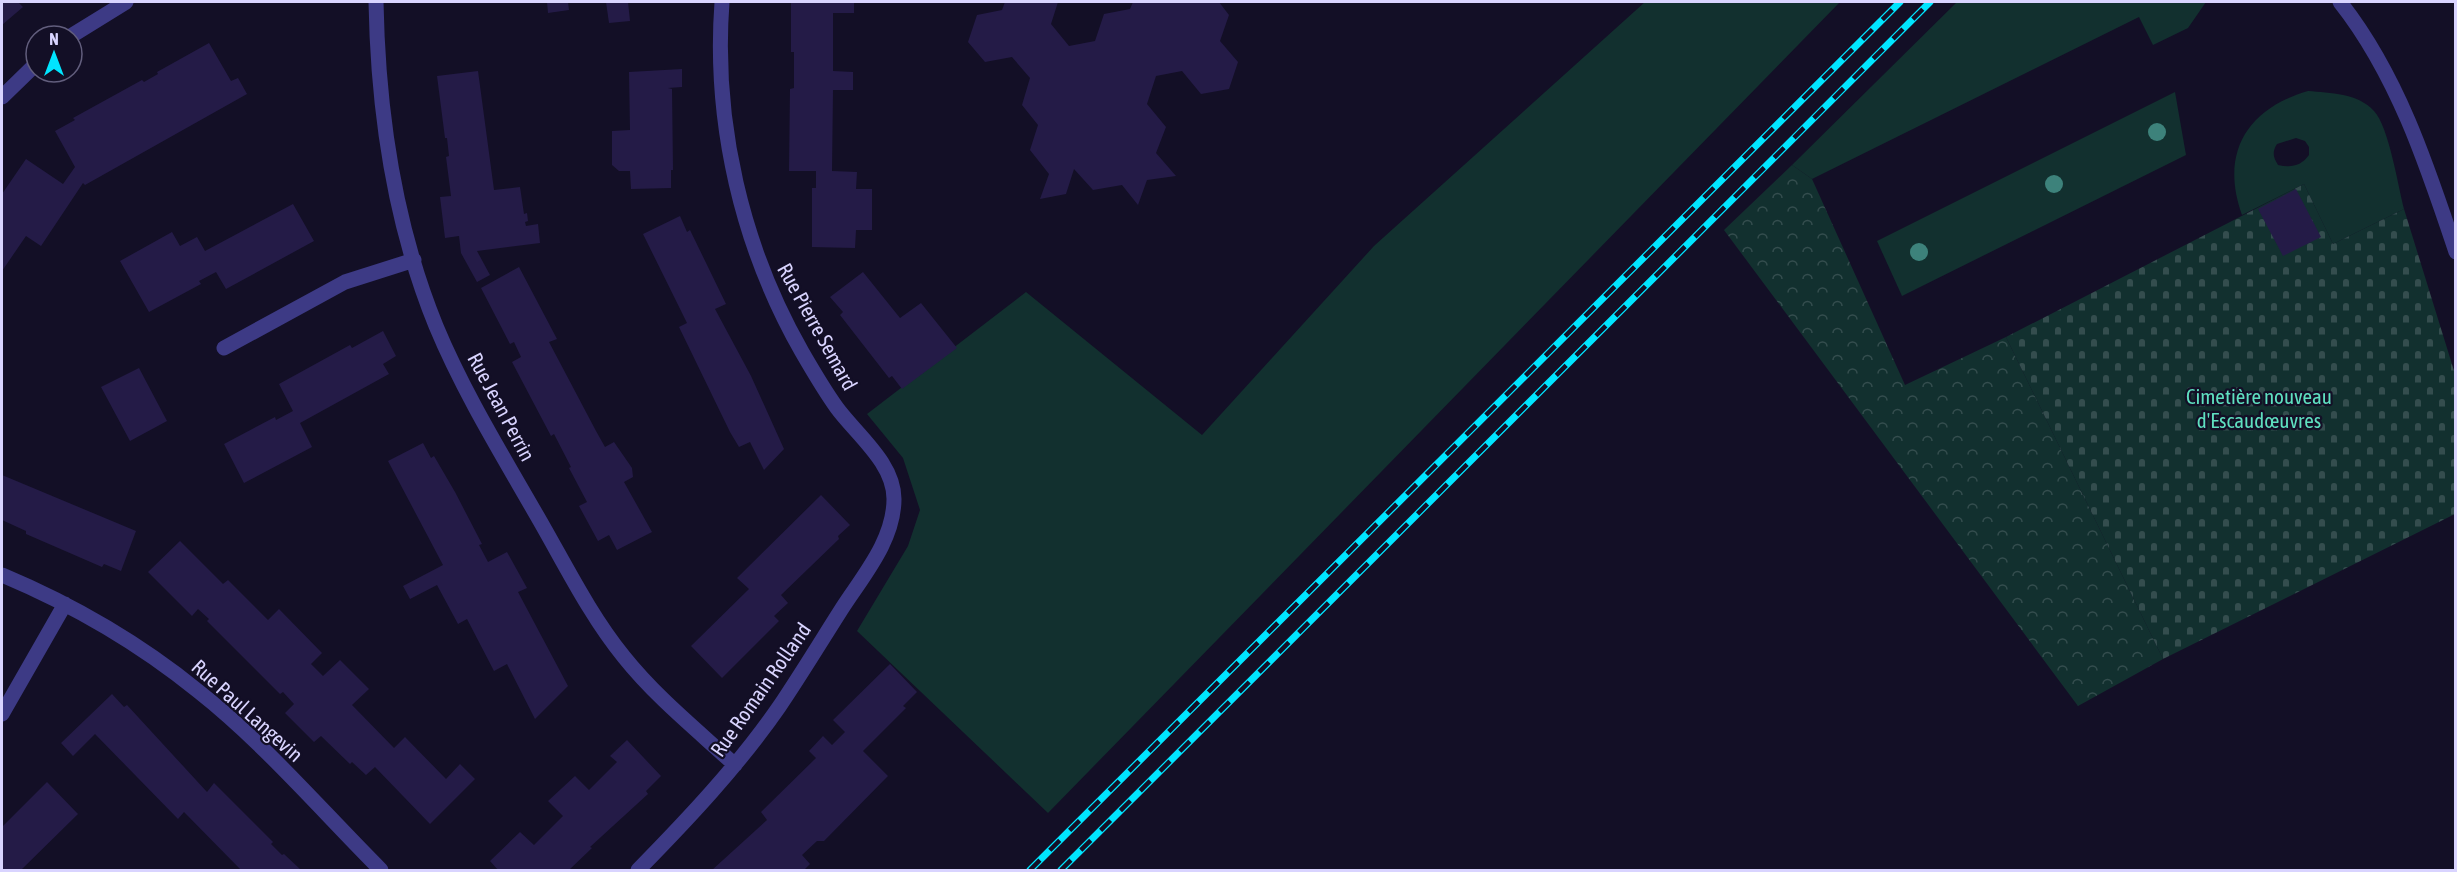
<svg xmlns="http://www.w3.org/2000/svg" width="2457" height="872" font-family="'Asap Condensed',sans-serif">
  <defs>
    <pattern id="forest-crowns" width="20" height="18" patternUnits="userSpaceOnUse" patternTransform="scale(1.5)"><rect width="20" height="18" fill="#12302f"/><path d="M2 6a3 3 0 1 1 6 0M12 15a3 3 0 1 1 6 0" fill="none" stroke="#344d4e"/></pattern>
    <pattern id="cemetery-stones" width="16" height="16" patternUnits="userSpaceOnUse" patternTransform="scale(1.5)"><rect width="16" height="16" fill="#12302f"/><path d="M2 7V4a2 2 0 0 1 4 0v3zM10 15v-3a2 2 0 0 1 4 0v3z" fill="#344d4e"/></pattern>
  </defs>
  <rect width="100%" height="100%" fill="#130f26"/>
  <path fill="#12302f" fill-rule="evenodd" d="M1645,2H1840L1048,813L857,631L908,546L920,510L903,458L867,414L1026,292L1202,435L1374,246Z
    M1957,2H2206L2188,28L2153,45L2139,17L1812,179L1792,165Z
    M2308,91C2330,93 2358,93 2374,111C2389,127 2398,186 2404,209L2333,244L2304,184L2242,215C2220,154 2246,109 2308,91ZM2296,138L2305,141L2309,147V155C2301,166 2291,168 2278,165C2273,157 2272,152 2277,144Z
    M2175,92L2186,155L1902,296L1877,241Z"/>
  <path fill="url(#forest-crowns)" d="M1792,165L1812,179L1905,385L2006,337L2163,659L2078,706L1724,230Z"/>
  <path fill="url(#cemetery-stones)" d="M2304,184L2333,244L2404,209L2455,374V514L2163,659L2006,337Z"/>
  <path fill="#241b47" d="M2,2H18L23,7L2,25Z
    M547,2H568L569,10L548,13Z
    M606,2H628L630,21L609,23Z
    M791,2H854V13H833V71L853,72V90H833L832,171L857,172L856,189H872V230H856L855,248L812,247V188H816V171H789L790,89L794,88V52H791Z
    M1005,2H1058L1051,24L1069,46L1095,41L1104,14L1130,9L1133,2H1219L1229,15L1220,41L1238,62L1229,89L1201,94L1182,71L1156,76L1147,104L1166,127L1156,153L1176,176L1147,180L1138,205L1122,185L1093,190L1074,169L1066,194L1040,199L1049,174L1030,150L1038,125L1022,105L1030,78L1012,57L985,62L968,42L977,15L1002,10Z
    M209,43L231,81L238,78L247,94L85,185L83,183L41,246L26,236L2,271V194L26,159L63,184L75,167L55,131L75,120L73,118L142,80L144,82L158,74L157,72Z
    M682,69V87L668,88L672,89L673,170H671V188L631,189L630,171H619L612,165V131L630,130L629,72Z
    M478,71L494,190L520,187L524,214L527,213L528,221L525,222L526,226L538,224L540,243L477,251L490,275L477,282L461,253L459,236L445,238L440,197L451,196L446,157L449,156L447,138H445L437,76Z
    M2296,189L2321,237L2283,256L2258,209Z
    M293,204L314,241L226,289L216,272L199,281L201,284L149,312L120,261L172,232L180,246L197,237L205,251Z
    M680,216L687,232L690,230L726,304L715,309L751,376L784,449L764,470L750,442L739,447L730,432L679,327L687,323L643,234Z
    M519,267L557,339L549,342L596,431L605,447L614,442L632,468L633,477L624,482L652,532L617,550L609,535L598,541L579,506L587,502L569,468L571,467L554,434L551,436L512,362L521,357L514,342L510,344L481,288Z
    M863,272L900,318L921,303L957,348L902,389L892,376L889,378L840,315L843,312L830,297Z
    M383,331L396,356L383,364L389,374L300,423L312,447L244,483L224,444L275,417L276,420L293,411L279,384L350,345L352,348Z
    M139,368L167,421L130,441L101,387Z
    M423,443L431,458L434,456L455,492L482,544L479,545L488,562L507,552L527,588L518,592L568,686L535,719L507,664L494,671L467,619L458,624L437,585L410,599L403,586L443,565L388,461Z
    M2,475L136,531L121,571L104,564L102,567L26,534V531L2,520Z
    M821,495L850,525L838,536L839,539L781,595L788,603L774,616L779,621L722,678L691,646L749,589L737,578Z
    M180,541L223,584L228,580L268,620L279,609L322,653L311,664L323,676L340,660L369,689L352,705L394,748L405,737L446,779L460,764L475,779L430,824L375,767L366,775L352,762L350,764L321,736L314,742L285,713L294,704L283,692L280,694L207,621L209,619L198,609L192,616L148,572Z
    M890,664L917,692L903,706L906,708L863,751L888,776L824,841H817L802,855L810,864L804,870H712L767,820L761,812L816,758L809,751L823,736L832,745L845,732L833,720Z
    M112,694L124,707L127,705L207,792L214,783L273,842L271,844L282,855L284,854L301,870H241L184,812L178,819L95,734L73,756L61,743Z
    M627,740L661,776L646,791L648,794L590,847L592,848L569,870H498L490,861L520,832L534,845L563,816L548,801L575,776L589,790L617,762L610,756Z
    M47,782L78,814L21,870H2V827Z"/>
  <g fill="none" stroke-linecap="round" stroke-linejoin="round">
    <path stroke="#3d3a85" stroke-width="15" d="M376,2C378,111 394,223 436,326C463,391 501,453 536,514C564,562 589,614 624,657C656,697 697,730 735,765
      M2340,2C2397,74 2427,165 2456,252
      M71,36L126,2
      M2,97L36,64
      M224,348L345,282L414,260
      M2,575C71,604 140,644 198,691C263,742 323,812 381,870
      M2,714L65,604
      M638,870C688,819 738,766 779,707C800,676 820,643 841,610C862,577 894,541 894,499C894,463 857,435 837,408C824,390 813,371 802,352C742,247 713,123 722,2"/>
    <g stroke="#00e5ff" stroke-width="7">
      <path id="rail" d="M1030,870L1900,2
        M1061,870L1930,2"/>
    </g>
    <use href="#rail" stroke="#130f26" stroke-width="4.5" stroke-dasharray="14" stroke-linecap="butt"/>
  </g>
  <g fill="#3d827b">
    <circle cx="2157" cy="132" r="9"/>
    <circle cx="2054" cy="184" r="9"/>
    <circle cx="1919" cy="252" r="9"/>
  </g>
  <g text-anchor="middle" stroke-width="4.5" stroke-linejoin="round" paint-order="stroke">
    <g font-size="21" fill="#d9d4ff" stroke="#130f26">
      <text transform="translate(817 327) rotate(61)" y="7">Rue Pierre Semard</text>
      <text transform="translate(501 407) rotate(62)" y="7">Rue Jean Perrin</text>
      <text transform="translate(761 690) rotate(-55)" y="7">Rue Romain Rolland</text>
      <text transform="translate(247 711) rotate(42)" y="7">Rue Paul Langevin</text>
    </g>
    <g font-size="21" fill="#5fe0c0" stroke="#130f26">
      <text x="2259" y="404">Cimetière nouveau<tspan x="2259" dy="24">d'Escaudœuvres</tspan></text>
    </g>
  </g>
  <rect width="2457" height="872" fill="none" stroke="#d9d4ff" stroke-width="6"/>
  <g transform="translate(54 54)"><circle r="28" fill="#130f26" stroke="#625e7d" stroke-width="1.5"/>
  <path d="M0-4.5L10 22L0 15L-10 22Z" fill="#00e5ff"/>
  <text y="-9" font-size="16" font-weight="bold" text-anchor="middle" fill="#d9d4ff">N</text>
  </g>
</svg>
